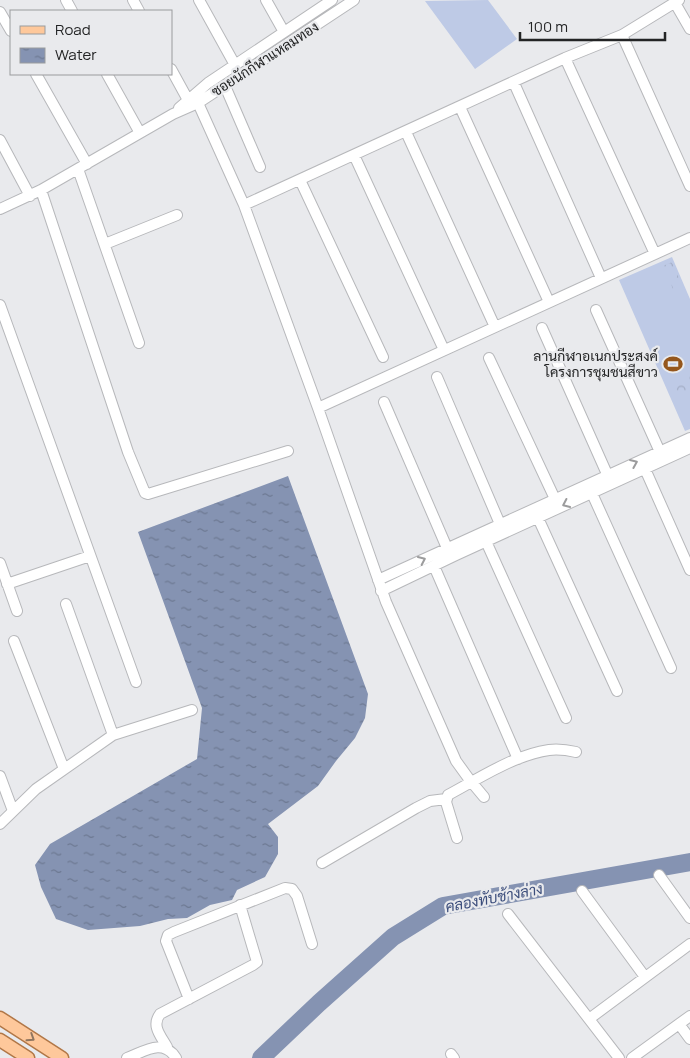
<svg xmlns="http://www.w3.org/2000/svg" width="690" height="1058" font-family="Manrope,Sarabun,sans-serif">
  <defs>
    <pattern id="forest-crowns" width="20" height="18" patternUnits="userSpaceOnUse" patternTransform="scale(1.25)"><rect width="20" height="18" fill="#becae6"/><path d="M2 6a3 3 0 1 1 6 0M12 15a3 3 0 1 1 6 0" fill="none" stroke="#a3adc5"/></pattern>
    <pattern id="water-ripples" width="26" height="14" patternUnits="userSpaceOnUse" patternTransform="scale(1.25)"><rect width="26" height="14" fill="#8593b2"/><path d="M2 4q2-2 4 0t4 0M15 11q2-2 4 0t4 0" fill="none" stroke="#6c7891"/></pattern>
  </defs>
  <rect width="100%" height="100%" fill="#e9eaed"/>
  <path fill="#becae6" d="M488,0L517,39L475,69L425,1Z
    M672,257L690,299V429L685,431L619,280Z"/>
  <path fill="url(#forest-crowns)" d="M672,262L682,285L673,289L663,266Z
    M690,372V395L678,401L668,382Z"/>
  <path fill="url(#water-ripples)" d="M288,476L368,694L365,718L355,738L336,761L318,786L268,824L278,837V854L265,877L237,890L232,900L210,905L187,918L168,919L140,926L88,930L56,919L41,887L35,865L50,844L197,759L202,708L138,532Z"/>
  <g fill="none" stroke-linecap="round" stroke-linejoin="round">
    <path stroke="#8593b2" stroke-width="18" d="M261,1058L319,1003L393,937L443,906L690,862"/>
    <g stroke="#b7b8bb" stroke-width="12">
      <path id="minor" d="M66,0L72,11
        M133,0L139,11
        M199,0L235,65
        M266,0L284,32
        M675,3L690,29
        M0,12L11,31
        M622,35L690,186
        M565,58L655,254
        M171,69L188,100
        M36,74L87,164
        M107,74L140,133
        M514,83L601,278
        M225,86L260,167
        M198,103L244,205L318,408L386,602L456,761L469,779L484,797
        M460,107L549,302
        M179,108L208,83L332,0
        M406,132L495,327
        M0,140L30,196
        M354,155L444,350
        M78,169L139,343
        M300,180L383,357
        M41,190L128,452L145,493L148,494L288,451
        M244,205L565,58L622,35L679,0
        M0,209L41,190L173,114L198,103L354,0
        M105,244L177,215
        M0,305L136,682
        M596,310L660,452
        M542,328L607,474
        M489,358L555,499
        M437,377L500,524
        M384,402L447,548
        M318,408L690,238
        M645,469L690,570
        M590,489L671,668
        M538,518L617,691
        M484,537L566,718
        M0,563L17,611
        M434,566L518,759
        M378,580L690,438
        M7,584L90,556
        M381,591L456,555L690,448
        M66,604L113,735
        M14,641L64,769
        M0,776L13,811
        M0,824L36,789L113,735L192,710
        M457,838L446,802L448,795C478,779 514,755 549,750C558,749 567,750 576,752
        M322,863L416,808L430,801L446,799
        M659,875L690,918
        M582,891L645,977
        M508,914L619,1058
        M189,999L166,941L168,935L174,932L285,888L292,889L297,896L312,944
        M589,1019L690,944
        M679,1024L690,1039
        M167,1047C161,1036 151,1026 160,1014L253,965L257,962L240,905
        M451,1054L454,1058
        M127,1058C145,1051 163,1038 176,1058
        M632,1058L690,1016"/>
    </g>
    <g stroke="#b17747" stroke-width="15">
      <path id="major" d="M0,1018L62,1058
        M0,1040L28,1058"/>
    </g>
    <use href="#minor" stroke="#fff" stroke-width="10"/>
    <use href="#major" stroke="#fec89b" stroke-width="12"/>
  </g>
  <defs><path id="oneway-chevron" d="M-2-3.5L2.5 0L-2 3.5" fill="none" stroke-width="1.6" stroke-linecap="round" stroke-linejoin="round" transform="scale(1.25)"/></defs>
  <g stroke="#9c9c9d">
    <use href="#oneway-chevron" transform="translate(634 463) rotate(-23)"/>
    <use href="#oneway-chevron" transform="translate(566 504) rotate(155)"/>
    <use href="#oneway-chevron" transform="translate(422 560) rotate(-25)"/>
  </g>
  <use stroke="#907660" href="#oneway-chevron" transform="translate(31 1038) rotate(33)"/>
  <defs>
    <g id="stadium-bare" transform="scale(1.5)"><path d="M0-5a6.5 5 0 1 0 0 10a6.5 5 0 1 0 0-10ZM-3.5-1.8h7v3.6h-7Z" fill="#95561c" stroke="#e9eaed" stroke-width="2.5" paint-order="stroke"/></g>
  </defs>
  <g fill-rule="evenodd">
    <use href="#stadium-bare" x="673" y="364"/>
  </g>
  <g text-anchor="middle" stroke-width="4.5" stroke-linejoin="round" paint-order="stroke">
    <g font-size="14" fill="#232425" stroke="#e9eaed">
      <text transform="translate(265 59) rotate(-33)" y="5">ซอยนักกีฬาแหลมทอง</text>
    </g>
    <g font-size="14" fill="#232425" stroke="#e9eaed" text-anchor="end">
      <text x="658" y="361">ลานกีฬาอเนกประสงค์<tspan x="658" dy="16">โครงการชุมชนสีขาว</tspan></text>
    </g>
    <g font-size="15" font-style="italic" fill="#3b4d7b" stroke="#e9eaed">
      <text transform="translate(494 898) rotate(-11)" y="5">คลองทับช้างล่าง</text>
    </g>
  </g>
  <rect x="10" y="10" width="162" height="65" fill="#e9eaed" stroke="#9a9b9d"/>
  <rect x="20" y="26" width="25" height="8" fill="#fec89b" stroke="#9a9b9d"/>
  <text x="55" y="35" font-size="15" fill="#232425">Road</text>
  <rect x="20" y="48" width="25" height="15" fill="url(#water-ripples)" stroke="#9a9b9d"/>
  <text x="55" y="60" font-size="15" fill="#232425">Water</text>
  <path d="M520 32v8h145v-8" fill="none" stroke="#232425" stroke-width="2.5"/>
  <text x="528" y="32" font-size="15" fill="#232425" stroke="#e9eaed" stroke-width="4" paint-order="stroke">100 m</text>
</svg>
